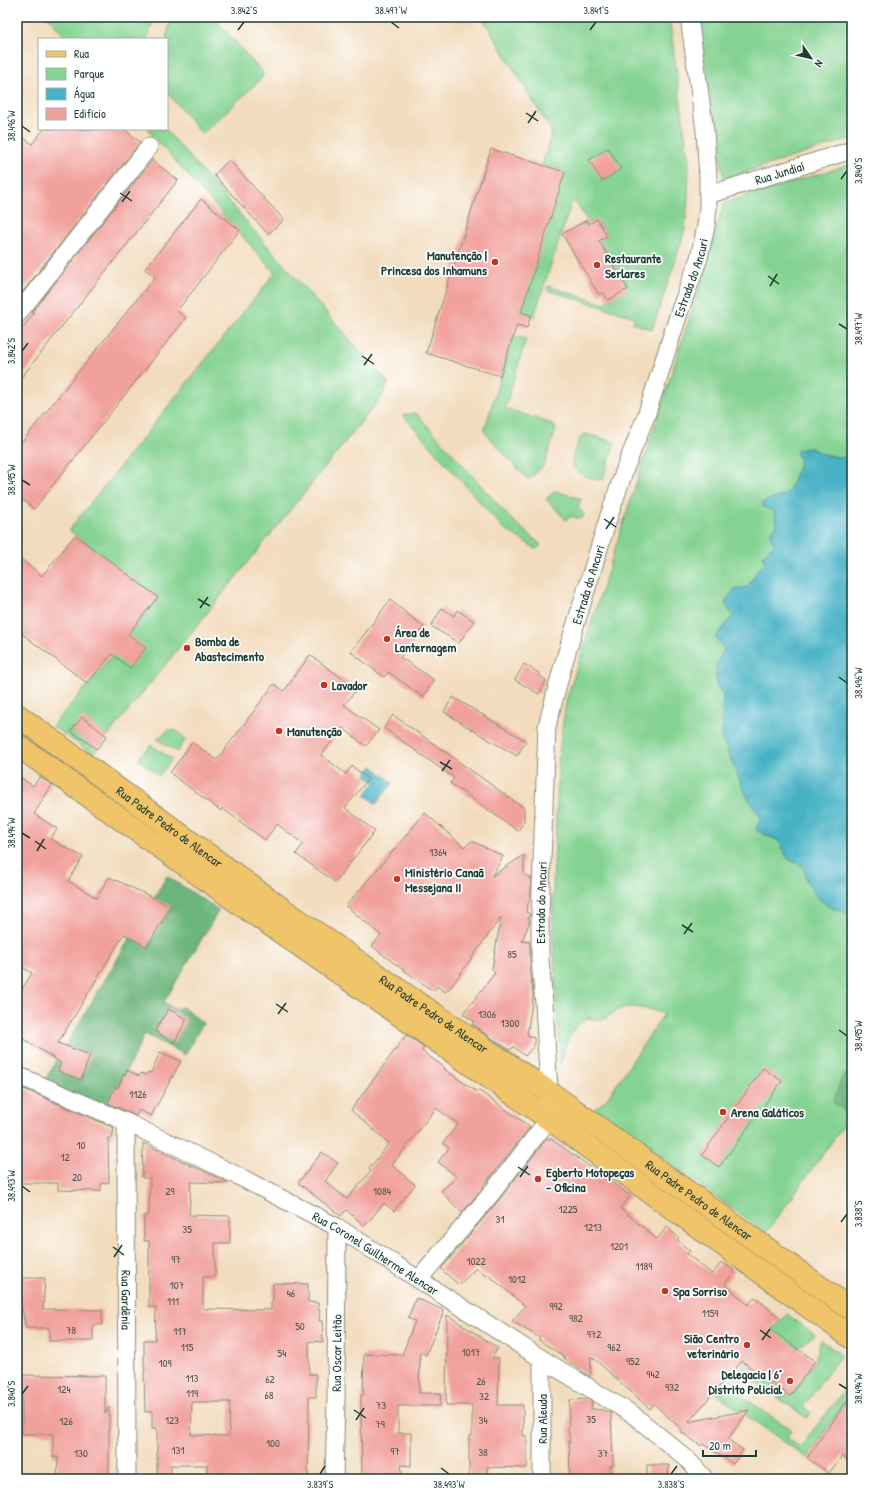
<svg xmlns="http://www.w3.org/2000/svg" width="869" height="1496" font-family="'Patrick Hand',sans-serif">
  <rect width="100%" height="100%" fill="#fff"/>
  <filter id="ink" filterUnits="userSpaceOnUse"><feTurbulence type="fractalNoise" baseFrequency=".025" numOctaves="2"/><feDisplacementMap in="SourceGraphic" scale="8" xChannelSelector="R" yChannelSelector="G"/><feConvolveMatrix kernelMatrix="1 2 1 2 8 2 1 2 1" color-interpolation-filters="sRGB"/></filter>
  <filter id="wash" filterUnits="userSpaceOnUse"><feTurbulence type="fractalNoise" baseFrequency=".012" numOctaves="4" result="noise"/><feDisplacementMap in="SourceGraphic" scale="16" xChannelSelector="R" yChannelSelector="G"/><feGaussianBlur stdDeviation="0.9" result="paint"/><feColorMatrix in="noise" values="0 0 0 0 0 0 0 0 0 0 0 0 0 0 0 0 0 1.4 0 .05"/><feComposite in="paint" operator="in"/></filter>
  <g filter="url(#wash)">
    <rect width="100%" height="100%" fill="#f2dcbd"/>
    <path fill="#85d392" stroke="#528863" d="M48,17H155L147,39H67Z
      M174,17H213L263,73L261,79L202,134L167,92V39H166L170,23Z
      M482,17H669L689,163L688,198L685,230L672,271L652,330L633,323L634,317L547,290L548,286L604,304L608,300L627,289L599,241L607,236L597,219L589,224L575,201L571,204L534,316L520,312L564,172L542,165L552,132Z
      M697,17H852V138L724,179Z
      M147,129H165L388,383L384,394L93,754L52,726L89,684L158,598L69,530L275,273Z
      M852,164V457L843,458L820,453L810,448L797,450L800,463L790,489L784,495L763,507L774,511L777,526L770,532L774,545L763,555L765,562L758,569L733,616L716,637L724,649L716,666L723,694L722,738L745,793L761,817L756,830L779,841L788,859L803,866L807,881L827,906L844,911L852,918V1071L843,1076L851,1115L766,1233L594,1109L606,1100L664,1014C655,1010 632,1005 623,1008C615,1010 609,1016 603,1020L588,1018L576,1026L568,1039L560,1064L553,933V888L559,752L566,701L700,285L724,203Z
      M513,335L526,339L505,408L552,424L556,429L544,465L528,480L484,431Z
      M416,413L509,517L541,545L536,549L502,527L403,415Z
      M586,434L615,442L603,479L600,480C591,479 573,474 572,462C572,454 578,444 580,437Z
      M555,491L581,499L578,508L584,514L582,519L571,516L566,520L546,499Z
      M169,730L177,731L186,739L177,752L157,739Z
      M151,745L172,759L159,776L138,759Z
      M787,1314L815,1335L775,1364L777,1335L752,1369L790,1396L815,1361L821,1340L841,1355L803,1407L811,1413L807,1418L747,1376L735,1392L792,1430L786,1437L800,1447L852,1381V1400L848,1398L807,1458L716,1394Z"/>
    <path fill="#6cb57c" stroke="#467958" d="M167,876L219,910L164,1002L174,1009L182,1007L203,1023L185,1055L145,1034L108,1107L44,1082Z
      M852,1071V1121L851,1115L833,1102L843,1076Z"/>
    <path fill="#47b2c5" stroke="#33787c" d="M810,448C823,455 838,459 852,457V918C845,910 836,911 827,905C812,896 807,881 803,866L788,859L779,841L756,830L761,817L745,793L722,738L723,694L716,685V666L724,649L716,637L733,616L725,603L734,589L748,587L758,569L765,562L763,555L774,545L770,532L777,526L774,511L763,507V502L784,495L790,489L800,463L796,450Z
      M372,766L393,783L376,804L365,795L375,782L366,775Z"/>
    <g id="blocks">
      <path fill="#f1a19c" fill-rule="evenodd" d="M44,129H124L140,142L17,299V147L24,138L32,144Z
        M608,148L621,169L602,181L589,160Z
        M491,149L565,172L521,312L531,315L527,328L517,325L500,376L426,353Z
        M152,160L178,180L17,383V335L34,313L32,312Z
        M229,160L284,220L268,234L214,175Z
        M201,199L240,230L177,311L186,318L34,509L17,495V448L155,277L145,269Z
        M597,219L607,236L599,241L628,289L608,300L603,292L599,295L562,234L587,220L589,224Z
        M75,535L158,597L128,634L146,648L130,668L112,654L87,683L17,630V556L42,576Z
        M390,600L424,627L400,657L434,680L423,697L388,672L384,677L351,652Z
        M442,608L454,616L457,610L474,621L459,643L431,626Z
        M310,655L357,689L344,705L379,730L366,746L343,728L321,755L346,774L352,766L368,779L345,808L375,831L335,882L296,854L303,844L277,824L265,840L222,808L221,811L170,773L192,742L217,760L274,684L284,691Z
        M524,664L539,673L538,675L546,680L539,694L515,680Z
        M453,697L526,741L517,756L481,735L444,712Z
        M393,715L524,808V821L518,831L450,783L454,778L384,728Z
        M82,717L107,736L97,749L71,731Z
        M17,775L33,786L40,777L52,785L34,814L57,829L50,839L83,857L68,881L97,898L109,877L171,906L147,947L124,934L58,1043L90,1055L81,1080L58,1071L61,1063L17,1035V997L32,973L17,964Z
        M425,813L464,847L472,841L503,856L492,876L524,855V874L531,878V894L526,912L530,914L528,919L530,921L522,941L530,942V967L533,996L527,1035L534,1038V1046L525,1056L514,1047L510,1050L481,1031L472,1024L474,1021L463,1014L495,973L492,969L501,917L451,987L445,992L437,986L433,991L394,963L372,946L381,935L346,906Z
        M168,1009L187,1019L174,1043L155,1031Z
        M406,1035L424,1047L422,1051L445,1068L444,1069L477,1092L478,1090L530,1127L462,1213L441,1191L457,1177L438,1162L449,1148L443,1143L458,1124L436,1108L392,1165L415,1185L394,1211L384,1203L365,1226L346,1210L341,1216L298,1183L322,1152L338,1163L325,1181L347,1199L371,1171L369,1169L389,1143L351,1110Z
        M160,1052L181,1061L151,1116L139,1110L136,1116L108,1103L115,1087L118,1088L124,1074L125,1075L127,1070L139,1076L141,1073L146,1075L148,1072L151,1073Z
        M763,1068L782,1081L719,1167L702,1155Z
        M17,1086L114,1128L112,1138H108L109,1182L101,1184V1191L58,1190V1183H17Z
        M547,1138L549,1140L550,1138L631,1196L620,1208L657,1239L667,1227L679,1238L677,1240L690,1251L687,1254L712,1274L722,1262L735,1271L725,1284L748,1305L755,1297L780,1318L770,1329L815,1361L790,1396L742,1361L688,1422L749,1410L728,1439L743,1450L733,1464L703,1444L701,1446L680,1431L682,1430L654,1404L650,1409L591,1356L590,1377L564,1358H566L539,1340L540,1338L512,1321L525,1306L487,1274L486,1276L476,1268L459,1285L441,1269L498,1201Z
        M143,1143L229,1183L191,1182L189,1215L230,1216V1243H215V1277H203V1309L271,1310V1303L273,1302V1283L308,1284V1302L318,1303V1310H320L319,1321H322L323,1342L309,1341V1374H316V1397H309L308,1479H207V1465H171V1477H157V1428H152V1411L145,1412L144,1372H145L144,1364V1340H155L156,1307H149V1241H144V1216L149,1215L150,1178H142ZM192,1402H230L229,1436L191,1435Z
        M17,1278H45L43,1309L102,1310V1325H93V1341H49V1328H26L19,1294H17Z
        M416,1298L443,1310L442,1312L443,1313L426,1355L420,1352L419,1393H441L440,1406H398V1433H411V1466L401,1465L403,1479H362L361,1412V1395H363L364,1354L402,1355L415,1321L408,1318Z
        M447,1315L498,1348L492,1358H499L498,1405H523V1436H527V1468L487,1467V1477L469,1476V1436H472V1405H446Z
        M22,1375L105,1376V1414L109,1407V1479H57L58,1457H53V1434H22Z
        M852,1394V1464L842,1456L829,1473L807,1458Z
        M588,1399L592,1401L591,1409L604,1410V1411L611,1413L613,1466H610L611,1479H570L569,1433H568L570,1400Z
        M647,1465H669L668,1479H647Z"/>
    </g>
  </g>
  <g filter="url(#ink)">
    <use href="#blocks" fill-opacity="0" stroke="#888c78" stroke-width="1"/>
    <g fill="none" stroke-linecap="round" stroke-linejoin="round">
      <g stroke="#888c78" stroke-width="19">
        <g id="minor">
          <path id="s1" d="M708,195L852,150"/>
          <path d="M17,315L149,147"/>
          <path id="s2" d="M17,1075L126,1122L236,1175L337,1227L542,1359L632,1414L686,1458L705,1479"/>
          <path id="s3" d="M126,1122L127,1479"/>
          <path id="s4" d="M419,1279L490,1195L549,1119V1092L544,1003L540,960V915L547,726L563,665L609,516L626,466L646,416L680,310L699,258L706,226L708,208V177L705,131L689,17"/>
          <path id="s5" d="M334,1479L336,1401L337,1227"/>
          <path d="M542,1479V1359"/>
        </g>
      </g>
      <g stroke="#888c78" stroke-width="24">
        <g id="primary">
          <path id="s6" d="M17,715L278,906L409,997L549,1092L852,1310"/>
          <path d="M17,745L243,906L549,1119L852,1338"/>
        </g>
      </g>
      <use href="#minor" stroke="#fff" stroke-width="17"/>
      <use href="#primary" stroke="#f0c469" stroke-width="22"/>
    </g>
  </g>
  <path fill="none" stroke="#1f3d34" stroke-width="1.5" d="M391,22L399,28M238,30L244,22M590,30L596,22M526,113L538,121M528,123L536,111M22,126L30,132M841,179L847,171M120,193L132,201M122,202L130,191M768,276L779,284M770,286L777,274M839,324L847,329M22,351L28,343M362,356L374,364M364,365L372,354M22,480L30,485M604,519L616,527M606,529L614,517M198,599L210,606M200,608L208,597M839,677L847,683M440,762L452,769M442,771L450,760M22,833L30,838M35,841L46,849M37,851L44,839M682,925L693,932M684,934L692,923M276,1004L288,1012M278,1014L286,1003M839,1030L847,1036M518,1167L530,1175M520,1177L528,1166M22,1186L30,1192M841,1222L847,1214M113,1247L124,1255M114,1257L122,1245M760,1330L771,1338M762,1340L770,1329M839,1384L847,1389M22,1394L28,1386M354,1410L366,1418M356,1420L364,1408M441,1468L449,1474M320,1474L325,1466M671,1474L677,1466"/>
  <g fill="#c8321e" stroke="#fff" stroke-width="1.5">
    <circle cx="495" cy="262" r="4"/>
    <circle cx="597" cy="265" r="4"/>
    <circle cx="387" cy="639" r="4"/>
    <circle cx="187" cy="648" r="4"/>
    <circle cx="324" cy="685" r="4"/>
    <circle cx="279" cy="731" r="4"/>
    <circle cx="397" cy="879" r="4"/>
    <circle cx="723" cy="1112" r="4"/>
    <circle cx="538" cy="1179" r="4"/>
    <circle cx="665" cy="1291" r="4"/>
    <circle cx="747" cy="1345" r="4"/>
    <circle cx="790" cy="1381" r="4"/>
  </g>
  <g text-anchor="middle" stroke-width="3.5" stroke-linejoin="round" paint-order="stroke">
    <g font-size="11" fill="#54564e">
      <text x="438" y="856">1364</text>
      <text x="512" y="958">85</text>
      <text x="487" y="1018">1306</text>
      <text x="510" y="1027">1300</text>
      <text x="138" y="1098">1126</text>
      <text x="81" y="1149">10</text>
      <text x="65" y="1161">12</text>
      <text x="77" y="1181">20</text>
      <text x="170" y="1195">29</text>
      <text x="382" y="1195">1084</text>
      <text x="568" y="1213">1225</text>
      <text x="500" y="1223">31</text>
      <text x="593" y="1231">1213</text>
      <text x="187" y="1233">35</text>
      <text x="619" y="1250">1201</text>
      <text x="176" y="1263">97</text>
      <text x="476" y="1265">1022</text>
      <text x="644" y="1270">1189</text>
      <text x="517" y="1283">1012</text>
      <text x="177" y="1289">107</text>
      <text x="291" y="1297">46</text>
      <text x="173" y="1305">111</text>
      <text x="556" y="1310">992</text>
      <text x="710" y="1317">1159</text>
      <text x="576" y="1322">982</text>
      <text x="300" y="1330">50</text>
      <text x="71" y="1334">78</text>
      <text x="180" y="1335">117</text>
      <text x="594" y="1338">972</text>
      <text x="187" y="1351">115</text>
      <text x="614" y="1351">962</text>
      <text x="471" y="1356">1017</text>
      <text x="282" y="1357">54</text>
      <text x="633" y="1365">952</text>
      <text x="165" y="1367">109</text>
      <text x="653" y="1378">942</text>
      <text x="192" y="1382">113</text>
      <text x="270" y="1383">62</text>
      <text x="481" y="1385">26</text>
      <text x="672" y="1391">932</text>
      <text x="64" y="1393">124</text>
      <text x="192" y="1397">119</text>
      <text x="269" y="1399">68</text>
      <text x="484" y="1400">32</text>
      <text x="381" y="1409">73</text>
      <text x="591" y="1423">35</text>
      <text x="172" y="1424">123</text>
      <text x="483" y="1424">34</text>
      <text x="66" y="1425">126</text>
      <text x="380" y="1428">79</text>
      <text x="273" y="1447">100</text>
      <text x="178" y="1454">131</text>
      <text x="395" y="1455">97</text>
      <text x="483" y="1456">38</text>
      <text x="81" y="1457">130</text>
      <text x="603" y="1457">37</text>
    </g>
    <g font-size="13" fill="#1f3d34" stroke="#fff">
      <text dy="5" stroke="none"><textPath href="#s1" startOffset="75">Rua Jundiaí</textPath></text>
      <text dy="5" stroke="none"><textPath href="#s4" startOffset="1071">Estrada do Ancuri</textPath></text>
      <text dy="5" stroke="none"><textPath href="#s4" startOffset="747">Estrada do Ancuri</textPath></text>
      <text dy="5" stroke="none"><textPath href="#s6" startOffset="189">Rua Padre Pedro de Alencar</textPath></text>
      <text dy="5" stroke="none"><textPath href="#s4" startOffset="423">Estrada do Ancuri</textPath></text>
      <text dy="5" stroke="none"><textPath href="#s6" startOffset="513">Rua Padre Pedro de Alencar</textPath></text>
      <text dy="5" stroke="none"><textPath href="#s6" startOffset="837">Rua Padre Pedro de Alencar</textPath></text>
      <text dy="5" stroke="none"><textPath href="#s2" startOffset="401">Rua Coronel Guilherme Alencar</textPath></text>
      <text dy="5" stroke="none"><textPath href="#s3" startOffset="178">Rua Gardênia</textPath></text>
      <text dy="5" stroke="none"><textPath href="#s5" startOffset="126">Rua Oscar Leitão</textPath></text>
      <text transform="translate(542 1419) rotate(-90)" y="5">Rua Aleuda</text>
    </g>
    <g font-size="13" font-weight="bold" fill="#1f3d34" stroke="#fff" text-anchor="start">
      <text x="487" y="260" text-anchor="end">Manutenção |<tspan x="487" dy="15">Princesa dos Inhamuns</tspan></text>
      <text x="605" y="263">Restaurante<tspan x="605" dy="15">Serlares</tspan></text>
      <text x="395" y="637">Área de<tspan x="395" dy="15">Lanternagem</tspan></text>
      <text x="195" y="646">Bomba de<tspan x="195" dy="15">Abastecimento</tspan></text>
      <text x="332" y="690">Lavador</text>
      <text x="287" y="736">Manutenção</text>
      <text x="405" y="877">Ministério Canaã<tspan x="405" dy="15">Messejana II</tspan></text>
      <text x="731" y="1117">Arena Galáticos</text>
      <text x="546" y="1177">Egberto Motopeças<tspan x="546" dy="15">- Oficina</tspan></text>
      <text x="673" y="1296">Spa Sorriso</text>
      <text x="739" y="1343" text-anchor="end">Sião Centro<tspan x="739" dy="15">veterinário</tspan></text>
      <text x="782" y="1379" text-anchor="end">Delegacia | 6°<tspan x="782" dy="15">Distrito Policial</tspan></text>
    </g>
  </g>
  <rect width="869" height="1496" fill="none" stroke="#fff" stroke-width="44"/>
  <rect x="38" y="38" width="130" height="92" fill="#ffffff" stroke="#a5b1ae"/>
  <rect x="46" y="51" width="20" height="6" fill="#f0c469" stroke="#a5b1ae"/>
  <text x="74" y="58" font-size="12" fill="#1f3d34">Rua</text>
  <rect x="46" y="68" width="20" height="12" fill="#85d392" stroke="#a5b1ae"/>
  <text x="74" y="78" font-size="12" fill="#1f3d34">Parque</text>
  <rect x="46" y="88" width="20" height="12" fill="#47b2c5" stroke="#a5b1ae"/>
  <text x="74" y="98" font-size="12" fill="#1f3d34">Água</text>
  <rect x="46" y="108" width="20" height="12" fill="#f1a19c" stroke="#a5b1ae"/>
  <text x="74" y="118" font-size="12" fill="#1f3d34">Edifício</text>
  <g transform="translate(811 58) rotate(124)" stroke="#ffffff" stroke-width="3" paint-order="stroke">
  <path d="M0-3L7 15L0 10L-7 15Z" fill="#1f3d34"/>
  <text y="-6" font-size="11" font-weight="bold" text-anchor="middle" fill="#1f3d34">N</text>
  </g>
  <path d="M703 1450v6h53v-6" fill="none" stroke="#1f3d34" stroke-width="2"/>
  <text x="709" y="1450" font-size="12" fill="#1f3d34" stroke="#ffffff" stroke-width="3" paint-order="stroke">20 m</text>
  <rect x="22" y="22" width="825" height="1452" fill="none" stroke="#1f3d34" stroke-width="1.5"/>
  <g font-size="10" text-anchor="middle" fill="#1f3d34">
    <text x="244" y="14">3.842°S</text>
    <text x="391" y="14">38.497°W</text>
    <text x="596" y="14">3.841°S</text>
    <text transform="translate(11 126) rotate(-90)" y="4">38.496°W</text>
    <text transform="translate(858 171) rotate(-90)" y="4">3.840°S</text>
    <text transform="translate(858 329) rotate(-90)" y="4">38.497°W</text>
    <text transform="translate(11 351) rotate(-90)" y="4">3.842°S</text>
    <text transform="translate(11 480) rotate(-90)" y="4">38.495°W</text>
    <text transform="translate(858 683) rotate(-90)" y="4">38.496°W</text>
    <text transform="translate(11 833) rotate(-90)" y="4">38.494°W</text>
    <text transform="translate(858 1036) rotate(-90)" y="4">38.495°W</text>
    <text transform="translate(11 1186) rotate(-90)" y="4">38.493°W</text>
    <text transform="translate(858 1214) rotate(-90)" y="4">3.838°S</text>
    <text transform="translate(858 1389) rotate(-90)" y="4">38.494°W</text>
    <text transform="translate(11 1394) rotate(-90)" y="4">3.840°S</text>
    <text x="320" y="1488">3.839°S</text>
    <text x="449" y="1488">38.493°W</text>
    <text x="671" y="1488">3.838°S</text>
  </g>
</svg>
